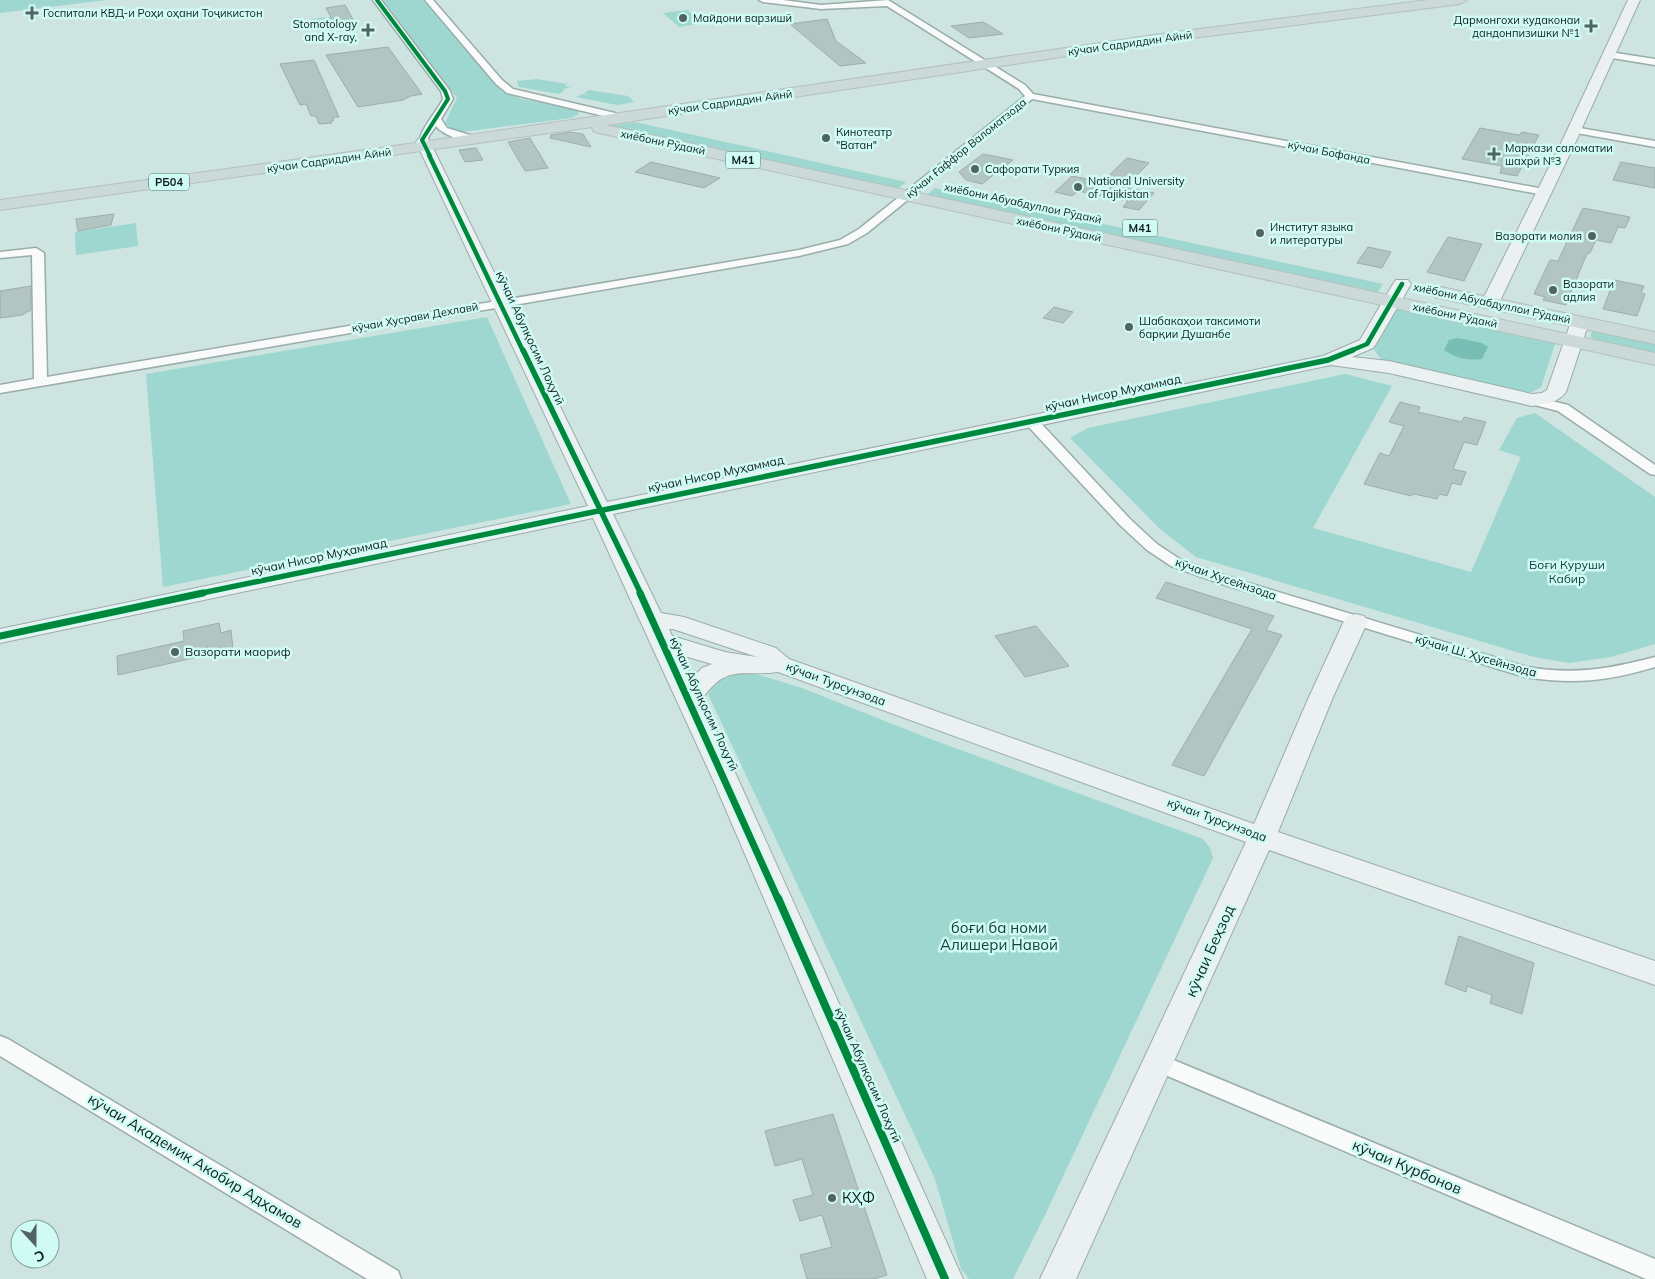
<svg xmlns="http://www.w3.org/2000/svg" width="1655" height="1279" font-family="Mulish,sans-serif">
  <rect width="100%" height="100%" fill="#cde4e1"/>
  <path fill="#9dd7cf" d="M0,0H107L0,13Z
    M383,0H423L502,92L522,99L577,109L579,114L571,118L462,132L451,128L445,123L457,98Z
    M687,10L704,23L679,27L663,13Z
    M331,17L337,28L316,31L310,19Z
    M537,79L567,84L565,86L571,87L563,89L564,91L559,94L519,87L517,81Z
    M589,90L628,96L634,102L617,105L576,97L583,94L590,96L584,93Z
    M635,122L906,182L895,191L608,126Z
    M935,188L1383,284L1376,295L924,197Z
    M136,223L138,246L76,255L75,232Z
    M1397,307L1556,341L1541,387L1532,392H1524L1389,364L1380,358L1371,345Z
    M487,317L571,504L163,587L146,374Z
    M1598,330L1655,342V356L1599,343L1590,336L1593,331Z
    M1345,374L1392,386L1313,528L1471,572L1521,457L1499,450L1517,418L1535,413L1655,497V644L1611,657L1569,663L1534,657L1196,557L1160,529L1070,438L1088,428Z
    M753,673L802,688L925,737L1203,839L1210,848L1213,858L1043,1219L1013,1279H969L961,1269L935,1179L708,694C721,676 732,675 753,673Z"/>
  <path fill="#78beb5" d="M1458,338L1482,343L1488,347L1482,359C1468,361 1455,358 1444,350L1449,340Z"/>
  <path fill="#b2c5c2" stroke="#9caeac" d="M345,5L356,25L337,28L326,8Z
    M827,19L836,41L866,63L840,66L790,24Z
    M983,22L1003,34L969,38L951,26Z
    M388,47L422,94L411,96L403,100L358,107L326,55Z
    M314,60L339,117H333L334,120L331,121L332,123L319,124L316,116H311L306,104L300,105L280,64Z
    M1480,128L1519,135L1522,132L1539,135L1517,176L1500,173L1502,166L1462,159Z
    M570,132L583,134L591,147L550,138L551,135Z
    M530,138L548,168L525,171L508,142Z
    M476,148L483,160L465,162L459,150Z
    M983,154L1013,160L982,184L966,180L959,172Z
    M1127,158L1149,163L1125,187L1154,193L1139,210L1123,207L1128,201L1078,191L1072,196L1055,192L1072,176L1102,182Z
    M651,162L720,178L704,188L635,172Z
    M1621,162L1655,168V188L1613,180Z
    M1583,208L1630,217L1625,228L1618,227L1611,243L1596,240L1590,253H1588L1585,258L1566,305L1543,300L1545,297L1534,294L1550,260L1558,261Z
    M114,214L111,225L78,231L76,219Z
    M1448,237L1482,244L1464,281L1427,272Z
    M1368,247L1391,252L1382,268L1357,263Z
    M1614,280L1644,286L1641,293L1645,294L1637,316L1603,309Z
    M31,286V310L22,315L0,318V291Z
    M1054,307L1073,312L1063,323L1043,318Z
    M1400,402L1420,407L1418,412L1462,422L1464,417L1486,422L1477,445L1464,442L1453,469L1466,472L1461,485L1452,483L1447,496L1439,494L1437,499L1414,494L1411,496L1364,484L1380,453L1389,456L1404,426L1389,422Z
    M1166,582L1274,616L1266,630L1282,635L1204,776L1172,765L1252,629L1156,598Z
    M219,623L221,633L231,630L233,649L118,675L117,656L184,641L183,631Z
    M1036,626L1069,666L1025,677L995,636Z
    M1459,936L1534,963L1522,1014L1490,1003L1492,995L1467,986L1466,992L1445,984Z
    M833,1114L887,1275L874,1279H807L800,1255L832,1247L822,1215L800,1221L793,1200L813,1195L802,1159L775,1166L765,1131Z"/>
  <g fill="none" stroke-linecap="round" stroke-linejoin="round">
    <g stroke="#9aacaa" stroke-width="3">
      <path id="street" d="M373,0H381L450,91L453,99L441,119L447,128L476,137V141C465,143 443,135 436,126L429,136L426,144H420C416,135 438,110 443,99L441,91Z
        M425,0H433L502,80L513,89L615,113L617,115L612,118L507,93L496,84Z
        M759,0H783L821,5L888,0L1025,85L1033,94L1544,189L1549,192L1544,195L1032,99L867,233L848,244L799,256L0,393V385L34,379L32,255L0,258V252L36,248L44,253L47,377L799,250L840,240L859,229L1025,96L1019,89L887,6L821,9L763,2Z
        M1609,52L1655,59V65L1606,57L1605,55Z
        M1574,127L1655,141V147L1571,132V128Z
        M1532,396L1568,405L1655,465V475L1650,474L1558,411L1527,403L1525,400L1527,397Z
        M1031,417L1036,418L1130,519L1157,544L1181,560L1235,579L1527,667C1574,675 1609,669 1655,657V667C1609,681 1573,685 1525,677L1225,585L1171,566L1147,550L1120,525L1026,424L1024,421L1026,418Z
        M0,1036L8,1039L398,1271L401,1279H367L0,1056Z
        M1159,1054L1655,1259V1279H1646L1151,1069L1148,1063L1151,1057Z"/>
    </g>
    <g stroke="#9aacaa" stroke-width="2">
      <path id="secondary" d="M1628,0H1640L1577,139L1499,303L1496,307L1490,308L1484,307L1481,303L1563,139Z
        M423,138L428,139L430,142L607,502L1323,356L1360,340L1393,284L1396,280H1408L1411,284L1376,344L1373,348L1352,357L1389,361L1532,394L1542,393L1547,390L1571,322L1574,318L1580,317L1586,318L1589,322L1566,392C1558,403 1545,404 1532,406L1389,373L1331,365L613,514L661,613L684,617L776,648L789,659L1254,824L1309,697L1344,621L1348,616L1356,614L1364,616L1368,621L1333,697L1278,832L1655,961V985L1269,850L1076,1279H1040L1246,842L778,672C742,677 727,663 702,699L963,1279H927L714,782L593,518L0,643V629L588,506L416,142L418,139ZM669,629H673L757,657L725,652L672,636ZM681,655L712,664L702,668L692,678Z"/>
    </g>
    <g stroke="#b4c0bf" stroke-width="2">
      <path id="highway" d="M1428,0H1467L1460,4L1161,42L606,125L1655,353V365L599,133L593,131L592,127L0,210V200L401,145L1161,34Z
        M1441,287L1655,332V344L1434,297L1431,293L1434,289Z"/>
    </g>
    <use href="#street" fill="#f8fbfa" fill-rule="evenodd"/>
    <use href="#secondary" fill="#ebf1f0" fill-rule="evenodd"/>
    <use href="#highway" fill="#cbdad8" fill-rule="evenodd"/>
    <g stroke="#d0fbf4" stroke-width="5.5">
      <path id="cycleway-far4" d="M377,0L445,91L448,99L422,140L430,156"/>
    </g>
    <g stroke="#d0fbf4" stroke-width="6">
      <path id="cycleway-far3" d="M429,155L523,351
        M1350,351L1367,344L1402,284"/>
    </g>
    <g stroke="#d0fbf4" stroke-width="8">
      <path id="cycleway-far2" d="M523,350L641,594
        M197,594L1328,360L1353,350"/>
    </g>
    <g stroke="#d0fbf4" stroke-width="10">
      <path id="cycleway-far1" d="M640,593L778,899
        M0,636L203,593"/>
    </g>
    <g stroke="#d0fbf4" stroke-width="11">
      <path id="cycleway" d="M778,898L945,1279"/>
    </g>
    <use href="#cycleway-far4" stroke="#00873e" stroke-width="4"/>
    <use href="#cycleway-far3" stroke="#00873e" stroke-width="4.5"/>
    <use href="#cycleway-far2" stroke="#00873e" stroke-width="5.5"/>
    <use href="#cycleway-far1" stroke="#00873e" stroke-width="7"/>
    <use href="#cycleway" stroke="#00873e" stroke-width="8"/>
  </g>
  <g fill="#526462" stroke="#d0fbf4" stroke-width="2">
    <path d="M29.5 5.5h5v5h5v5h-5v5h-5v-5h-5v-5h5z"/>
    <circle cx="683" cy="18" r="5"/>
    <path d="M1588.5 18.5h5v5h5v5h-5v5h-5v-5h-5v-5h5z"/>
    <path d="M365.5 22.5h5v5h5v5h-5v5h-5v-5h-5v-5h5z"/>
    <circle cx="826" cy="138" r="5"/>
    <path d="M1491.5 146.5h5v5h5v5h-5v5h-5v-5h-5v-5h5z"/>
    <circle cx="975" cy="169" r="5"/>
    <circle cx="1078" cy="187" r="5"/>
    <circle cx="1260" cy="233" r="5"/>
    <circle cx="1592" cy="236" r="5"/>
    <circle cx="1553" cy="290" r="5"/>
    <circle cx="1129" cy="327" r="5"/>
    <circle cx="175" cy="652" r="5"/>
    <circle cx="832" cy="1198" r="5"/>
  </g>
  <g text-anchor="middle" stroke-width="5" stroke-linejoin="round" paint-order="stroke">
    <g font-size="11" fill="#0f1f1d" stroke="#d0fbf4" text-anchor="start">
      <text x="43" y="17">Госпитали КВД-и Роҳи оҳани Тоҷикистон</text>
      <text x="693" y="22">Майдони варзишӣ</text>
      <text x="1580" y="24" text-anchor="end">Дармонгохи кудаконаи<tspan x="1580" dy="13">дандонпизишки №1</tspan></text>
      <text x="357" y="28" text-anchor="end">Stomotology<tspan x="357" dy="13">and X-ray,</tspan></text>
      <text x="836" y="136">Кинотеатр<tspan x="836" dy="13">"Ватан"</tspan></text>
      <text x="1505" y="152">Маркази саломатии<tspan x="1505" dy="13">шахрӣ №3</tspan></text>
      <text x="985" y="173">Сафорати Туркия</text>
      <text x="1088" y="185">National University<tspan x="1088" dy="13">of Tajikistan</tspan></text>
      <text x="1270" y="231">Институт языка<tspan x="1270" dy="13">и литературы</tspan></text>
      <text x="1582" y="240" text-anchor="end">Вазорати молия</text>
      <text x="1563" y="288">Вазорати<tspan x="1563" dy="13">адлия</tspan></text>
      <text x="1139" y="325">Шабакаҳои таксимоти<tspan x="1139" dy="13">барқии Душанбе</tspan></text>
    </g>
    <g font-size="11" fill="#0f1f1d" stroke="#d0fbf4">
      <text transform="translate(1130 43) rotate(-8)" y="4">кӯчаи Садриддин Айнӣ</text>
      <text transform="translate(730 102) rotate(-8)" y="4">кӯчаи Садриддин Айнӣ</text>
      <text transform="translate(663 142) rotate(12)" y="4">хиёбони Рӯдакӣ</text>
      <text transform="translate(966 148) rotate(-39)" y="4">кӯчаи Ғаффор Валоматзода</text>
      <text transform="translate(1329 152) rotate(11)" y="4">кӯчаи Бофанда</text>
      <text transform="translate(329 160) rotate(-8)" y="4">кӯчаи Садриддин Айнӣ</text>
      <text transform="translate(1023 203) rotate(12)" y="4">хиёбони Абуабдуллои Рӯдакӣ</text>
      <text transform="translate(1059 229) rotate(12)" y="4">хиёбони Рӯдакӣ</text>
      <text transform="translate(1492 303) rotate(12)" y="4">хиёбони Абуабдуллои Рӯдакӣ</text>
      <text transform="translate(1455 315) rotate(12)" y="4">хиёбони Рӯдакӣ</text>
      <text transform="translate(415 317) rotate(-10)" y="4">кӯчаи Хусрави Дехлавӣ</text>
    </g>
    <g fill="#d0fbf4" stroke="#49615e" stroke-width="1">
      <rect x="725.5" y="151.5" width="35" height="17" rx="4"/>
      <rect x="149" y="173.5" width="40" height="17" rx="4"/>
      <rect x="1122.5" y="219.5" width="35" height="17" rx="4"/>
    </g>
    <g font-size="11" font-weight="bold" fill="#0f1f1d">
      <text x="743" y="164">M41</text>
      <text x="169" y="186">РБ04</text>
      <text x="1140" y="232">M41</text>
    </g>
    <g font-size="12" fill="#0f1f1d" stroke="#d0fbf4">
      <text transform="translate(530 338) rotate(65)" y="4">кӯчаи Абулқосим Лоҳутӣ</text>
      <text transform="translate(1113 393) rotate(-12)" y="4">кӯчаи Нисор Муҳаммад</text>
      <text transform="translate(716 474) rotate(-12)" y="4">кӯчаи Нисор Муҳаммад</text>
      <text transform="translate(319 557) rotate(-12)" y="4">кӯчаи Нисор Муҳаммад</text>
      <text transform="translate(1226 579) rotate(19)" y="4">кӯчаи Хусейнзода</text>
      <text transform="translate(1476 656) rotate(16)" y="4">кӯчаи Ш. Ҳусейнзода</text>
      <text transform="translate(836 684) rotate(20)" y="4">кӯчаи Турсунзода</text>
      <text transform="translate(704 704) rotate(65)" y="4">кӯчаи Абулқосим Лоҳутӣ</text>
      <text transform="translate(1217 820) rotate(20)" y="4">кӯчаи Турсунзода</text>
      <text transform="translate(868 1075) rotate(66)" y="4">кӯчаи Абулқосим Лоҳутӣ</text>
    </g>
    <g font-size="12" fill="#15403b" stroke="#d0fbf4">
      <text x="1567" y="569">Боғи Куруши<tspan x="1567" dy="14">Кабир</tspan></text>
    </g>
    <g font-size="12" fill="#0f1f1d" stroke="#d0fbf4" text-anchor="start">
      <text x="185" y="656">Вазорати маориф</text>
    </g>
    <g font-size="15" fill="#15403b" stroke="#d0fbf4">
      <text x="999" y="933">боғи ба номи<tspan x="999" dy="17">Алишери Навоӣ</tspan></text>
    </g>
    <g font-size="15" fill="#0f1f1d" stroke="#d0fbf4">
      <text transform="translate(1210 951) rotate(-66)" y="5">кӯчаи Беҳзод</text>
      <text transform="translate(195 1161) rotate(31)" y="5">кӯчаи Академик Акобир Адҳамов</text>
      <text transform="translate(1407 1167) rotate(23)" y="5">кӯчаи Курбонов</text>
    </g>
    <g font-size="15" fill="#0f1f1d" stroke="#d0fbf4" text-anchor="start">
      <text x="842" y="1203">КҲФ</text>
    </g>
  </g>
  <g transform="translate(35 1244) rotate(159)"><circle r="24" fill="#d0fbf4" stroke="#83a39e"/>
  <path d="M0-4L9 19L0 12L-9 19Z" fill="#526462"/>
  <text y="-8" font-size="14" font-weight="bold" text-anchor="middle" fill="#0f1f1d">С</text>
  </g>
</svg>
